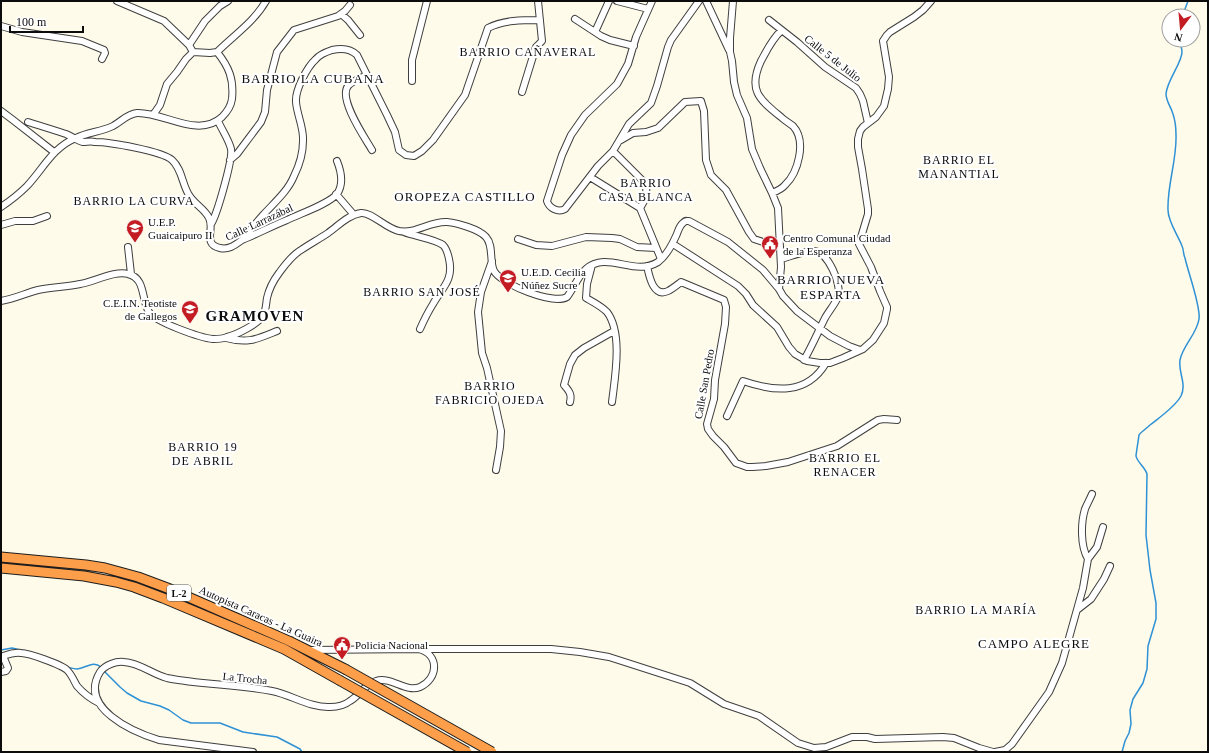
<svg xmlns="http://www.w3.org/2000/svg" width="1209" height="753" font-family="Georgia,serif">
  <rect width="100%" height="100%" fill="#fffbea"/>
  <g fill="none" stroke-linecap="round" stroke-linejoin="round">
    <path stroke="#2e91d5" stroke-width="1.5" d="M1184,16L1185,9L1188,1
      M1,650L12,648L25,651
      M67,667C71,668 74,669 77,669C86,668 93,660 101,667
      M105,672L120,687L127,693L141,701L160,706L169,710L183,720L191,723H220L243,732L277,737L300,749L302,752
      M1122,752L1125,741L1129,733L1131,724L1130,710L1133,699L1143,683L1147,669L1148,646L1156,619V603L1150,570L1146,535L1147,474C1145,467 1137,462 1136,456C1136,454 1139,436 1139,435C1142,431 1147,428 1150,425C1160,417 1175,407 1181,396C1187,383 1178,373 1180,360C1183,345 1197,334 1199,319C1201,307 1188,272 1185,258C1183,254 1184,250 1182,246C1178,235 1168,222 1168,210C1167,185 1177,160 1176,135C1176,128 1175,120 1173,114C1171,107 1166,101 1166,94C1167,80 1182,63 1182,52C1182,48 1180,44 1180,40"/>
    <g stroke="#3f3f3f" stroke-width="8">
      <path id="minor" d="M117,1L164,21L189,45L193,52
        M617,1L648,9
        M652,1L636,37L628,64L617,84L585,115L571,135L562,155L547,201C549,208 558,213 565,209L598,166L613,151L629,124L651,103L657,86L668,47L671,40L699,1
        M706,1L729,50
        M733,1L730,38V52L732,61L734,82L737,95L747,118L752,149L760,168L772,193L778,208L781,267L779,289
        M341,14L348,20L360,35
        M575,19L601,36L610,40L634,46
        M769,20L797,42L825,67L856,88L860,94L863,101L868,123
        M1,26L22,32L82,41L104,50L105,53L102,59
        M595,32L609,1
        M189,45L205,21L220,6L228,1
        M217,52C234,35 254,22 266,1
        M367,75C361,78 352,81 348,86C338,99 365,138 372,150
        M412,81V60L427,1
        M522,92L534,53L536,47L542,41L538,1
        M1,111L13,120L54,152
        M153,115L160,105L167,84L177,72L186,59L193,52
        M28,122C41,126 54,130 66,134C71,136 78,141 83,142C87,142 91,141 95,142C109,142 162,151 172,160C182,169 182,184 189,195C194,204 205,209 209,218C215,229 202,244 220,248C229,250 235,245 242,240C257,234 272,226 287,220C299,214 329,204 337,194C344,184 341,171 337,161
        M621,140L633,133L646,132L658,128L685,102L701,101L704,111L706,160L711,175L726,190L749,232L754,239L763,242L779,244
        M613,151L645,183C648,193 646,199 640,208
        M230,160L237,154L261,122L265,112L267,90L277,52L294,30L338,16L345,11L350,5
        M590,177L640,208L661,259
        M772,193C777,191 782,189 785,185C798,173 807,141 793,126C789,123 784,120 781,117C758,99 748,89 761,61C767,50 772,39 781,31
        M336,194L354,215
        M1,207C10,201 19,194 27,186C43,169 53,147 76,138C88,132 101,132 113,126C122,121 127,114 137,113C164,112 198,139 222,117C227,112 231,106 232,99C234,79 229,67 217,52L210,53L193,52
        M211,224C217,215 233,159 231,149C229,140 222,130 218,121
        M1,225L15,221H33L47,216
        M404,232C414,236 435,239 443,245C447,249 448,254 449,259C454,280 442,288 433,304C428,312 424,320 420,329
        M518,239L536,245L552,246L586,237L612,238L620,239L637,247L656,248
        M242,240C249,231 256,223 264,214C274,203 288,191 294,176C299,166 303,153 303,141C304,128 297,115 296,102C295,90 307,67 316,59C320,54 326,52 332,50C341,48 350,48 357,55L387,115L395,132L399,150L406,155L414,156L422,151L433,140L465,95L488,28C503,20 523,20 540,20
        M673,244L738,286L746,294L753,305L777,327L789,347L795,354L807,361L820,363H830L843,358L863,349L873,340L884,323L887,309V307L880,291L871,267L859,244L868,214V209L862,169L858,147V139L860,131L863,127L876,117L884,106L888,89L889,77L883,41L887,35L890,32L914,17L923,10L931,1
        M128,247L131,274
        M781,259C789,257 806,250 814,251C828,252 842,284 838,297C835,304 829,311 825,318C818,332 812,346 804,360
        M492,261L481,292L478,312L482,353L487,368L501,431L500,447L496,470
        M592,265L587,284L586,298C593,302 601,306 607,312C623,333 615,377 612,402
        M647,266C649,275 653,298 668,291C672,289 677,285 681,282L724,300L726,307L725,324L715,380L714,399L707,424L708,429L713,436L724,447L736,463L747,467H752L766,466L788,462L837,446L878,420L884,419L897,420
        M1,301C14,299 26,293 38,290C52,287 67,287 80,284C94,282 115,270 128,274C146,278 141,300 149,312C155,322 201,338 213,339C218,339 223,339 227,337C236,335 258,324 263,316C266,311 266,304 267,298C269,289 273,281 279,273C285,265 292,255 301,250C310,244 319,239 328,233C338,226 348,215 361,213C372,212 385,228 399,231C416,234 430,221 447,222C457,223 479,229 486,237C494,246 489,261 494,271C502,285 554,305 567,297C574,288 578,276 586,269C607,250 634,277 658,262C666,256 672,245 676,236C678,232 679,226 683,223C686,220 685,221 689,221L728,242L763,270L779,289L783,296L797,311L830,336L849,346L860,350
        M226,338C248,344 257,339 277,331
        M570,402C572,394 569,391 564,385L570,364L575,355L584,348L614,331
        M727,416L743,381C775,392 807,395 826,363
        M1088,559C1080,546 1081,522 1085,509C1087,504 1090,499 1092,494
        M1077,610L1091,599L1104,579L1110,566
        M422,649H551L580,652L609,657L690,683L724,704L759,716L798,743L814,748L826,747L852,737H867L875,739L943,737L954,738L979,748L993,752
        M1,672L6,671L8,668L3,656C9,654 15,652 21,653C29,653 62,665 67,670C72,675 74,681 77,686C83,693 91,699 99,703
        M253,752L159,740C133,732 78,708 100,672C105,665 116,661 124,662C140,663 152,674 167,678C201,685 237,684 272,691C292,695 310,708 330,707C337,707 345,705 350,701C360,695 365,684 376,681C391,676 406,693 420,687C438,679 440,655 419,649L309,650
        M995,752L1005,750L1012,744L1049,692L1062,663L1083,588L1088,559L1097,547L1103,527"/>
    </g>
    <g stroke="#1d1d1d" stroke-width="11">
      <path id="highway" d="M1,557L86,565L105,568L138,577L170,589L289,641L345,669
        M1,568L84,576L116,582L134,587L163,598L284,649L339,680"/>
    </g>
    <use href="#minor" stroke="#fff" stroke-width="6"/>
    <use href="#highway" stroke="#fd9e4a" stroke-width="9"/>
    <g stroke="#1d1d1d" stroke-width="11" stroke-linecap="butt">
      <path id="highway-bridge" d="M345,669L492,752
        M339,680L467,752"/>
    </g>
    <use href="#highway-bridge" stroke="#fd9e4a" stroke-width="9"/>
  </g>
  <defs>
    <g id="school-pin" transform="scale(0.9)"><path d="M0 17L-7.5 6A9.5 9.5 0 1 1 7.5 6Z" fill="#c31c23" stroke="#fff"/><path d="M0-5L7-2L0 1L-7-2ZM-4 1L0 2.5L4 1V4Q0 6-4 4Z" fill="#fff"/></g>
    <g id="civic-pin" transform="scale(0.9)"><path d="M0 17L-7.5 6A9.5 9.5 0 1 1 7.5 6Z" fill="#c31c23" stroke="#fff"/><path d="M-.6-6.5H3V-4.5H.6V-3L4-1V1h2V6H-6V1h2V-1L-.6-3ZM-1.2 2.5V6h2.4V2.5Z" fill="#fff"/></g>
  </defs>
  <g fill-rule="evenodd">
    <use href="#school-pin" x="135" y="228"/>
    <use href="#civic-pin" x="770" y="244"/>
    <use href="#school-pin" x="508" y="278"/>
    <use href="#school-pin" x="190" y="309"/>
    <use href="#civic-pin" x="342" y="645"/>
  </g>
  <g text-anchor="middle" stroke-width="4" stroke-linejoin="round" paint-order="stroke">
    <rect fill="#fff" stroke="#555" stroke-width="1" x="167" y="585" width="24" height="16" rx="3"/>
    <g font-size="10" font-weight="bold" fill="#0c0c0c">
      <text x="179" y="597">L-2</text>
    </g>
    <g font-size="11" fill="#0c0c0c" stroke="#fff">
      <text transform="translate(833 58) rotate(38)" y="4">Calle 5 de Julio</text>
      <text transform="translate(259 222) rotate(-25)" y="4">Calle Larrazábal</text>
      <text transform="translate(704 384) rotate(-80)" y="4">Calle San Pedro</text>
      <text transform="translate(261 616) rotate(24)" y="4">Autopista Caracas - La Guaira</text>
      <text transform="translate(245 678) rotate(6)" y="4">La Trocha</text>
    </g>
    <g font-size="11" fill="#0c0c0c" stroke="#fff" text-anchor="start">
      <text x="148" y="226">U.E.P.<tspan x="148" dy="13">Guaicaipuro II</tspan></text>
      <text x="783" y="242">Centro Comunal Ciudad<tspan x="783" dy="13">de la Esperanza</tspan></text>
      <text x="521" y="276">U.E.D. Cecilia<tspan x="521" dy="13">Núñez Sucre</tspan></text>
      <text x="177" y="307" text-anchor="end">C.E.I.N. Teotiste<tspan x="177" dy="13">de Gallegos</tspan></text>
      <text x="355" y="649">Policia Nacional</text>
    </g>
    <g font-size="12" letter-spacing="1" fill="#0c0c0c" stroke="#fff">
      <text x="528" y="56">BARRIO CAÑAVERAL</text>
      <text x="959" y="164">BARRIO EL<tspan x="959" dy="14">MANANTIAL</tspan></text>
      <text x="646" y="187">BARRIO<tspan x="646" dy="14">CASA BLANCA</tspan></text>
      <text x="134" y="205">BARRIO LA CURVA</text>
      <text x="422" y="296">BARRIO SAN JOSÉ</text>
      <text x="490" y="390">BARRIO<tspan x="490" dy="14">FABRICIO OJEDA</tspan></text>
      <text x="203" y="451">BARRIO 19<tspan x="203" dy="14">DE ABRIL</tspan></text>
      <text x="845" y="462">BARRIO EL<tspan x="845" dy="14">RENACER</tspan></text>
      <text x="976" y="614">BARRIO LA MARÍA</text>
    </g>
    <g font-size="13" letter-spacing="1" fill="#0c0c0c" stroke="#fff">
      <text x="313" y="83">BARRIO LA CUBANA</text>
      <text x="465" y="201">OROPEZA CASTILLO</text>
      <text x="831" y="284">BARRIO NUEVA<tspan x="831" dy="15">ESPARTA</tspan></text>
      <text x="1034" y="648">CAMPO ALEGRE</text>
    </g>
    <g font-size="15" font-weight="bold" letter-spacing="1" fill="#0c0c0c" stroke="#fff">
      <text x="255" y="321">GRAMOVEN</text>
    </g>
  </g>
  <rect width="1209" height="753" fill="none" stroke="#0c0c0c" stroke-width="4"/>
  <g transform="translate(1181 28) rotate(196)"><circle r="19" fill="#ffffff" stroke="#9e9e9e"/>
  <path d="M0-3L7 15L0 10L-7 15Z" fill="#c31c23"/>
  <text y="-6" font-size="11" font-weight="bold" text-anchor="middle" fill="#0c0c0c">N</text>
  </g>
  <path d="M10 26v6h73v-6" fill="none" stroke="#0c0c0c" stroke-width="2"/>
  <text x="16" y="26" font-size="12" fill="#0c0c0c" stroke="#ffffff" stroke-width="3" paint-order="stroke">100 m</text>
</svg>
